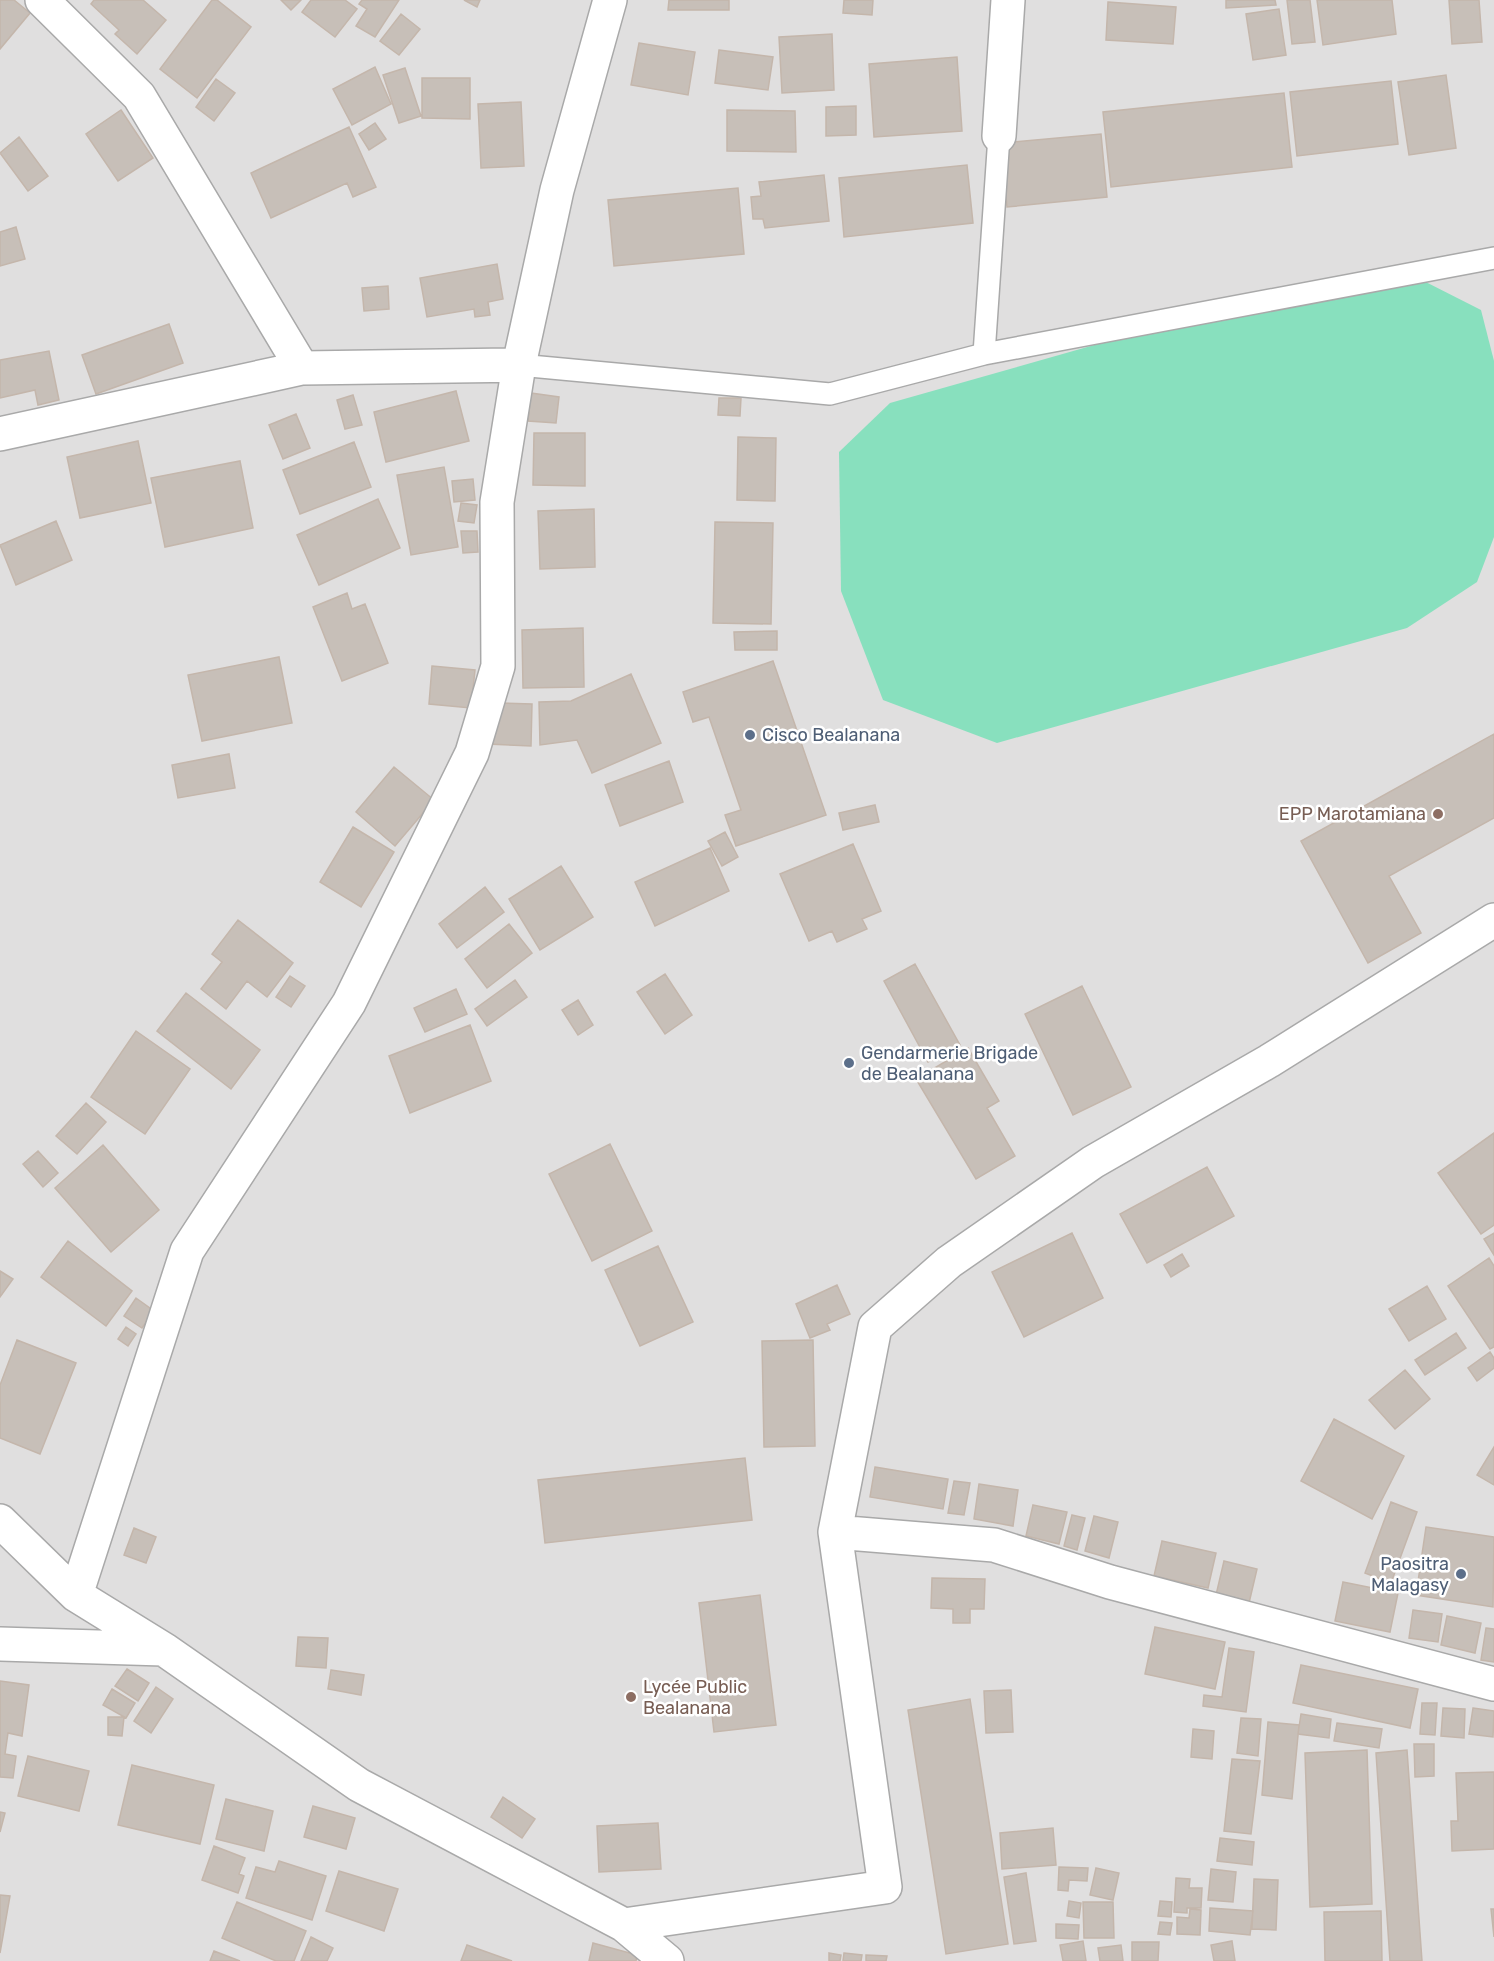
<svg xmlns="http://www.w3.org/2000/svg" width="1494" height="1961" font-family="Rubik,sans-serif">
  <rect width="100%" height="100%" fill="#f2efe9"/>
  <path fill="#e0dfdf" d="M0,0H1494V1961H0Z"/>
  <path fill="#88e0be" d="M1406,272L1481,310L1494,361V537L1477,582L1407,628L997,743L883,700L841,591L839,452L890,403L1337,276Z"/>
  <path fill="#c7bfb8" stroke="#c4b6ab" stroke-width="1.5" d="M0,0H14L30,13L0,49Z
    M94,0H143L166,20L137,54L115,34L119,30L91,4Z
    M212,0H217L251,27L197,98L160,69Z
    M281,0H301L291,10Z
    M311,0H345L357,9L335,37L302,12Z
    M362,0H399L375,37L356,26L367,9L359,4Z
    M464,0H480L477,7Z
    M669,0H729V10H668Z
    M844,0H873L872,15L843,13Z
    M1226,0H1275L1276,5L1226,8Z
    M1287,0H1310L1315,42L1292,44Z
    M1317,0H1392L1396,34L1323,45Z
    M1449,0H1479L1482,42L1452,44Z
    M1108,2L1176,7L1173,44L1106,40Z
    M1279,9L1286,55L1253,60L1246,14Z
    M401,14L420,29L399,55L380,41Z
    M832,34L834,90L782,93L779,37Z
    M639,43L695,52L688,95L631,85Z
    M719,50L773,57L768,90L715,83Z
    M957,57L962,131L874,137L869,64Z
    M375,67L391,104L352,125L333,89Z
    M405,68L421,116L399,123L383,75Z
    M1446,75L1456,148L1409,155L1398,82Z
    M422,78H470V119L422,118Z
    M216,79L235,93L214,121L196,107Z
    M1391,81L1398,144L1297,156L1290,92Z
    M1284,93L1292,167L1111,187L1103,112Z
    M521,102L524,166L481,168L478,104Z
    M856,106V135L826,136V107Z
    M121,110L153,158L118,181L86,134Z
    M727,110L795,111L796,152L727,151Z
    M375,123L386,139L369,150L359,134Z
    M349,127L376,187L353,197L347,183L271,218L251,173Z
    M1101,134L1107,197L1007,207L1001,143Z
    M19,137L48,176L28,191L0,153Z
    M967,165L973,223L844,237L839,178Z
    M824,175L829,221L765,228L763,219H753L751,197L761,196L759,182Z
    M738,188L744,254L614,266L608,200Z
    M16,227L25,259L0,266V232Z
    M497,264L503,299L488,302L490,315L475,317L474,309L427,317L420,278Z
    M388,286L389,309L364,311L362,288Z
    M169,324L183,363L96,394L82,355Z
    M49,351L59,400L38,405L35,390L0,398V360Z
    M456,391L469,441L386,462L374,412Z
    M531,393L559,397L556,423L528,421Z
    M353,395L362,425L345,429L337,400Z
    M719,398H741L740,416L718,415Z
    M296,414L310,448L283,459L269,425Z
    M534,433H585V486L533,485Z
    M738,437L776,438L775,501L737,500Z
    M138,441L151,503L80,518L67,457Z
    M354,442L371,487L300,514L283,470Z
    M240,461L253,528L165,547L151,478Z
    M444,467L458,547L411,555L397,475Z
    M473,479L475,500L454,502L452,481Z
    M378,499L400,548L319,585L297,535Z
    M461,503L477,505L474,523L458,521Z
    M594,509L595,567L540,569L538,511Z
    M56,521L72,560L16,585L0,545Z
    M715,522L773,523L771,624L713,623Z
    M461,531H477L478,552L463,553Z
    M347,593L352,609L365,604L388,663L342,681L313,607Z
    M583,628L584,687L523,688L522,630Z
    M777,631V650H735L734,632Z
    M279,657L292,723L202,741L188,675Z
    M773,661L826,815L736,846L725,815L741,810L709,717L693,722L683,692Z
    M432,666L475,670L471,708L429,704Z
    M631,674L661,743L592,773L577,740L540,745L539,702L571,701Z
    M497,703L532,704L531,746L487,744Z
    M1494,734V818L1389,876L1421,933L1368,963L1301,841Z
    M229,754L235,788L178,798L172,765Z
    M669,761L683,802L620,826L605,785Z
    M394,767L434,800L395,846L356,812Z
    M875,805L879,822L843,830L839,813Z
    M353,827L394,852L361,907L320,882Z
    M725,832L738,857L722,866L708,841Z
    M853,844L881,911L862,919L867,929L837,942L832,931L809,941L780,874Z
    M710,848L729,891L655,926L635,882Z
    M561,866L593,917L540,950L509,899Z
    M485,887L504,912L457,948L439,924Z
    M238,920L293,963L267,997L247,981L226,1009L201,989L222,962L212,954Z
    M509,924L532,953L487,988L465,959Z
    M915,964L960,1045L928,1062L884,981Z
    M665,974L692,1015L665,1034L637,992Z
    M290,976L305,986L291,1007L276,997Z
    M515,980L527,997L487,1026L475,1009Z
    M1082,986L1131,1087L1073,1115L1025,1014Z
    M456,989L467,1014L425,1032L414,1008Z
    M186,993L260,1050L231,1089L157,1031Z
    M578,1000L593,1025L578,1035L562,1010Z
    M470,1025L491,1081L410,1113L389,1056Z
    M136,1031L190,1069L145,1134L91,1097Z
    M968,1048L999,1101L987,1108L1015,1156L976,1179L916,1079Z
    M86,1103L106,1122L77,1154L56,1136Z
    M1494,1133V1225L1481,1234L1438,1173Z
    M610,1144L652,1231L592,1261L549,1174Z
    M103,1145L159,1210L111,1252L55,1188Z
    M38,1151L58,1173L43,1187L23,1164Z
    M1207,1167L1234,1216L1147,1263L1120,1214Z
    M1072,1233L1103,1298L1024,1337L992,1272Z
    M1494,1233V1255L1484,1239Z
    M68,1241L132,1291L106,1326L41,1277Z
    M658,1246L693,1322L640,1346L605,1270Z
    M1182,1254L1189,1266L1171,1277L1164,1265Z
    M1489,1258L1494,1266V1347L1490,1349L1448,1286Z
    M0,1271L13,1279L0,1297Z
    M837,1285L850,1314L827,1324L830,1330L810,1338L796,1304Z
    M1427,1286L1446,1319L1409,1341L1389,1309Z
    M136,1298L154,1311L142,1328L124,1316Z
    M126,1327L136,1334L128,1346L118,1339Z
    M1456,1333L1466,1348L1425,1375L1415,1360Z
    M17,1340L76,1363L40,1454L0,1438V1385Z
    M813,1340L815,1446L764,1447L762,1341Z
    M1490,1352L1494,1358V1368L1477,1381L1468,1368Z
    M1405,1370L1430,1399L1395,1429L1369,1400Z
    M1334,1419L1404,1456L1372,1519L1301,1481Z
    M1494,1447V1485L1477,1475Z
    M745,1458L752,1520L545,1543L538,1480Z
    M875,1467L948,1479L943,1509L870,1497Z
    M954,1481L970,1483L964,1515L948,1513Z
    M979,1484L1018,1490L1013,1526L974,1519Z
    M1391,1502L1417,1512L1391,1583L1365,1573Z
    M1033,1505L1067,1512L1059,1544L1026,1536Z
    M1072,1515L1085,1518L1077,1550L1064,1546Z
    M1094,1516L1118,1522L1109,1558L1085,1551Z
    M1426,1527L1494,1537L1493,1607L1416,1595Z
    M134,1528L156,1537L146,1563L124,1555Z
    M1162,1541L1216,1553L1208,1588L1154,1576Z
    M1224,1561L1257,1569L1249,1603L1216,1595Z
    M932,1578L985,1579L984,1609H970V1623H953V1609L931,1608Z
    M1343,1582L1398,1593L1390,1632L1335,1621Z
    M760,1595L776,1725L714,1732L699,1603Z
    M1413,1610L1442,1614L1438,1642L1409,1638Z
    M1447,1616L1481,1623L1475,1653L1441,1645Z
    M1155,1627L1225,1642L1215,1689L1145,1674Z
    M1486,1628L1494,1629V1662L1481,1660Z
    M298,1637L328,1638L326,1668L296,1666Z
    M1229,1648L1254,1652L1246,1712L1203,1706L1204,1695L1222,1697Z
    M1301,1665L1418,1689L1410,1728L1293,1703Z
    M127,1669L149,1683L138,1701L115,1686Z
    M331,1670L364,1675L361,1695L328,1689Z
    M0,1681L29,1685L22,1736L8,1733L5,1754L16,1756L13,1778L0,1777Z
    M156,1687L173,1699L151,1733L134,1721Z
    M112,1689L135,1703L126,1718L103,1705Z
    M1011,1690L1013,1732L986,1733L984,1691Z
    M970,1699L1008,1944L946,1954L908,1710Z
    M1422,1703H1437L1435,1735L1420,1734Z
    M1443,1708L1465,1709L1464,1738L1441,1736Z
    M1473,1708L1494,1711L1493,1737L1469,1734Z
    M1301,1714L1331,1719L1329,1738L1298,1734Z
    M108,1717H124L122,1736L108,1735Z
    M1241,1718L1261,1719L1258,1756L1237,1753Z
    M1268,1722L1299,1725L1292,1799L1262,1795Z
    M1337,1723L1382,1729L1379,1748L1334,1741Z
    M1193,1729L1214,1731L1212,1759L1191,1757Z
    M1414,1744H1434V1776L1415,1777Z
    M1367,1750L1372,1904L1310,1907L1305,1753Z
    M1407,1750L1422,1961H1390L1376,1753Z
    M28,1756L89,1771L79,1811L18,1796Z
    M1232,1759L1260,1761L1251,1834L1224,1831Z
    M132,1765L214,1785L200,1844L118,1825Z
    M1494,1772V1849L1452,1851L1451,1821H1458L1456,1773Z
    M503,1797L535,1819L522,1838L491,1817Z
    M226,1799L273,1811L264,1851L216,1839Z
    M313,1806L355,1818L346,1849L304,1837Z
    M0,1812L5,1813L0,1832Z
    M658,1823L661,1869L599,1872L597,1826Z
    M1053,1828L1056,1865L1002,1869L1000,1833Z
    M1220,1838L1254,1842L1252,1865L1217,1861Z
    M214,1846L245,1858L239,1874L244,1876L238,1893L202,1880Z
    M279,1861L326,1876L312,1920L246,1898L256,1867L275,1872Z
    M1059,1867L1088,1868L1087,1881L1069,1880L1068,1891L1058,1890Z
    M1096,1868L1119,1873L1113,1900L1090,1895Z
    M1211,1869L1236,1872L1233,1902L1208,1900Z
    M339,1871L398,1889L384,1931L326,1911Z
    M1026,1873L1036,1941L1014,1944L1004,1877Z
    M1176,1878L1190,1879L1189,1888H1202L1201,1908H1187V1913L1174,1912Z
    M1254,1879L1278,1880L1276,1930L1252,1929Z
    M0,1895L10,1896L0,1953Z
    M1069,1901L1081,1903L1079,1918L1067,1916Z
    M1160,1901L1172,1902L1171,1917L1158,1916Z
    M237,1902L306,1931L294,1961H276L222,1938Z
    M1083,1902H1113L1114,1938H1084Z
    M1210,1908L1253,1911L1250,1935L1209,1931Z
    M1190,1909L1201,1910L1200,1935L1177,1934V1917L1189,1918Z
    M1491,1909H1494V1937Z
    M1381,1911L1382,1961H1325L1324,1912Z
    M1160,1922L1172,1923L1170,1935L1158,1934Z
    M1056,1924L1079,1925L1078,1939L1056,1938Z
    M311,1937L333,1948L327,1961H301Z
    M1083,1941L1086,1961H1063L1060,1945Z
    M1232,1941L1235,1961H1214L1211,1945Z
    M1132,1942H1159L1158,1961H1132Z
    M593,1943L637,1955L636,1961H589Z
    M467,1945L512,1961H461Z
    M1121,1945L1123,1961H1100L1098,1948Z
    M214,1951L240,1961H210Z
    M829,1953L841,1955L840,1961H829Z
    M844,1953L862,1955L861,1961H843Z
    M866,1955L887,1956L886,1961H866Z"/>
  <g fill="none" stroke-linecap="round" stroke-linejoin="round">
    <g stroke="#a9a9a9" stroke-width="24">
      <path id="service" d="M984,354L999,136
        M519,365L830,394L984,354L1494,258"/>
    </g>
    <g stroke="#a9a9a9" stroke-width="36">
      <path id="minor" d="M42,0L139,96L302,368
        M999,136L1008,0
        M0,434L302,368L519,365
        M0,1521L76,1595L165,1650L359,1785L624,1925L667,1961
        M835,1532L994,1545L1110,1582L1494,1684
        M76,1595L187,1251L349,1003L472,753L498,666L497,502L519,365L557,190L610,0
        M0,1644L163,1649
        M624,1925L885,1887L835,1532L875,1327L949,1262L1093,1162L1269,1061L1494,920"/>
    </g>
    <use href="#service" stroke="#fff" stroke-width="21"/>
    <use href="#minor" stroke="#fff" stroke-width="33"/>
  </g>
  <g fill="#5c6f8a" stroke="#fff" stroke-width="2">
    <circle cx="750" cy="735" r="6"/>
    <circle cx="849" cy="1063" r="6"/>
    <circle cx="1461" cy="1574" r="6"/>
  </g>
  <g fill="#8d6e63" stroke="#fff" stroke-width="2">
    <circle cx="1438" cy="814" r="6"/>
    <circle cx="631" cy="1697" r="6"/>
  </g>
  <g text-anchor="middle" stroke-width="5" stroke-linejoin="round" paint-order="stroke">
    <g font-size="18" fill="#4e5e75" stroke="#fff" text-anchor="start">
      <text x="762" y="741">Cisco Bealanana</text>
      <text x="861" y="1059">Gendarmerie Brigade<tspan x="861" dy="21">de Bealanana</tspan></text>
      <text x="1449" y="1570" text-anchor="end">Paositra<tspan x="1449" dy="21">Malagasy</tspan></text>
    </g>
    <g font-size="18" fill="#785e54" stroke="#fff" text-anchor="end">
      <text x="1426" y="820">EPP Marotamiana</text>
      <text x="643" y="1693" text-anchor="start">Lycée Public<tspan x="643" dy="21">Bealanana</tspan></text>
    </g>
  </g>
</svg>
